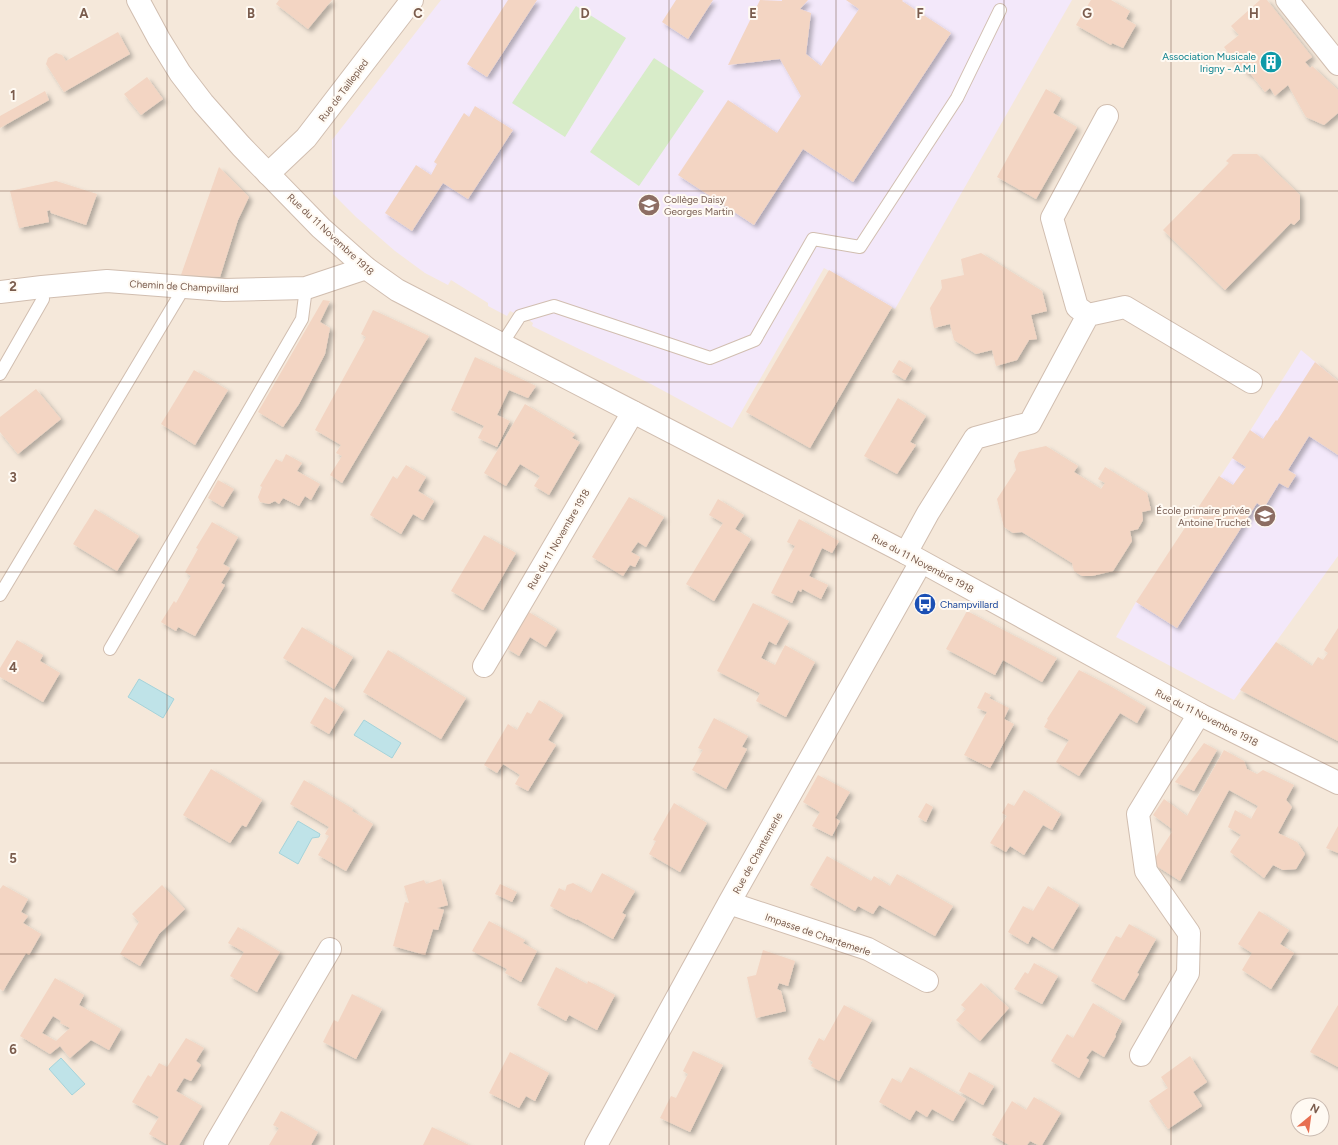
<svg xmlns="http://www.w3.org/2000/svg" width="1338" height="1145" font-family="Figtree,sans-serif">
  <defs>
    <filter id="shadow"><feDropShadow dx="3.5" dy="3.5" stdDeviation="2" flood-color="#0004"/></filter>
  </defs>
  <rect width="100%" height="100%" fill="#fdf6ec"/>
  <path fill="#f5e8da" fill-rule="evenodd" d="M0,0H1338V1145H0ZM1298,1105H1322V1129H1298Z"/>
  <path fill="#f3e8fa" d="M441,0H1072L895,309L824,268L732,428L651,384L532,326L533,323L529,320L510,311L507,316L488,306V303L451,280L448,285L425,273L395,251L356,217L333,194L332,140Z
    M1301,350L1338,381V556L1234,700L1116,637L1136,602L1238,450Z"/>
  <path fill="#d8ecc9" d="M576,6L626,38L565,137L512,103Z
    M654,58L704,91L639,186L590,152Z"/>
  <path fill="#bfe3e8" stroke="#a5d3da" d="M139,679L174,699L163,718L128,697Z
    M364,720L401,743L392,758L354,735Z
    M298,821L320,834L319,837L312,838L298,864L279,853Z
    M61,1058L85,1084L72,1095L49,1069Z"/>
  <path fill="#f3d5c3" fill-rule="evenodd" filter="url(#shadow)" d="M279,0H332L308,29L276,4Z
    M508,0H537L487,77L467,64Z
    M676,0H713L688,39L662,22Z
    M760,0L782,1V0H808L800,9L811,13L806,54L821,66L859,9L846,0H903L902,1L951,33L853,182L803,149L754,225L678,175L728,100L777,133L801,96L780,59L728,65Z
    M1091,0H1111L1130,11L1126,19L1136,25L1123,48L1112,43L1111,45L1076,25Z
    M1260,0H1267L1312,57L1305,62L1310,68L1312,66L1338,90V113L1324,125L1306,117L1288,85L1275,96L1270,88L1265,92L1250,73L1248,74L1238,63L1237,64L1224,47L1239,35L1231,26Z
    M118,32L130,54L64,92L46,64L48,58L56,53L62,55L66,61Z
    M147,77L163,99L141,115L124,94Z
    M1046,89L1061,98L1053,113L1077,127L1036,199L997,177Z
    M45,91L49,100L0,128V116Z
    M475,106L513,130L468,199L443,183L412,231L385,213L416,165L431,175L437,164L434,162L464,113L469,117Z
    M1233,154H1257L1300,195V219L1294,225L1291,223L1225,290L1163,230L1229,163L1226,161Z
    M219,167L249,197L238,220L220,277L181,275Z
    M56,181L97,194L86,225L51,213L50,210L47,211L49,222L19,228L10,191Z
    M981,253L1042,291L1047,311L1031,315L1037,339L1029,340L1017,360L996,366L992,350L976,354L954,340L950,324L934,328L930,308L942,288L941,280L964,275L961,259Z
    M829,270L892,307L810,448L746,412Z
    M323,300L330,301L320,322L330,328L325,354L299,404L283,427L258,412Z
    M373,310L429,336L342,483L330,475L342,456L336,453L341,445L315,430L366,337L361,334Z
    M475,357L536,386L528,398L509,390L497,415L510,421L497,447L478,438L484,426L451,410Z
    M899,360L912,368L905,380L892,372Z
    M1315,362L1338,381V455L1309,436L1288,470L1296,475L1288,488L1279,483L1264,508L1257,503L1177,628L1136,602L1219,476L1233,485L1246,467L1232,458L1250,430L1263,439L1276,420L1277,421Z
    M194,370L228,390L195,445L161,424Z
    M36,389L61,419L18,454L0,432V417Z
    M898,398L926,416L910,442L916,445L897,474L864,456Z
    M525,404L575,434L572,438L580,442L549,495L534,486L540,476L520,464L506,486L484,473Z
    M1046,446L1078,466L1074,472L1101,489L1105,483L1098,479L1105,467L1147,493L1151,510L1142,512L1143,520L1138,529L1130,531L1132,541L1113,571L1092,576H1082L1074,571L1072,563L1022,532L1013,533L1004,527L997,499L1016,470L1014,461L1019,452Z
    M286,454L302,463L297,471L320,484L311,500L305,496L299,506L283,498L279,504L275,501L269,504L260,502L258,497L262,487L260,486L276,459L282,462Z
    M406,465L426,477L418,491L434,501L423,520L413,514L401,534L370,515L393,476L397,479Z
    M218,480L234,489L223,507L208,498Z
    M629,497L664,517L646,547L638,542L631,552L640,557L635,567L630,565L623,576L592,557Z
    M718,499L744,515L735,529L751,539L714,601L686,584L723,523L709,515Z
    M95,509L139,536L117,571L73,544Z
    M799,519L839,541L832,553L822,548L809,576L828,585L821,599L802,589L801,592L798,590L792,603L771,593L795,546L787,542Z
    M212,522L238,537L223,564L230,568L221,583L225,585L195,636L178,627L176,631L161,622L174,601L176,603L191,576L185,572L198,549L196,548Z
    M484,535L516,553L483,610L451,591Z
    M753,603L789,621L776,645L769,641L761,658L775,665L785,645L815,662L786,717L756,701L760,693L717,671Z
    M527,611L557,629L546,647L530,637L519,656L506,648Z
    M967,611L1057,658L1042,682L1003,660L995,675L946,649Z
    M302,627L353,657L334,689L283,658Z
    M1338,628V741L1240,690L1276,642L1312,666L1318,657L1323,660L1328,653L1324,650Z
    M17,640L43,655L40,661L60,673L43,702L0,677V668Z
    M388,650L466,698L441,739L363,692Z
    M1079,670L1110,686L1146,707L1137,723L1120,713L1079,776L1056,762L1069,740L1044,727L1048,720L1047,719Z
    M985,692L991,695L989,698L1009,708L1004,719L1014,724L990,768L964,755L987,712L977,708Z
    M325,697L344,709L329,734L310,723Z
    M539,700L563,715L548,740L556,745L528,791L515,784L520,775L503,764L497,773L484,765L508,724L517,730L527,712L531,714Z
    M714,718L748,736L742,747L747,749L726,789L692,770L703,750L698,748Z
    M1204,743L1217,750L1194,791L1175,782Z
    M1224,750L1244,761L1247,769L1257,774L1263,770L1294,785L1286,800L1292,807L1278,833L1297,842L1305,854L1296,869L1283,870L1273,865L1264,878L1230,852L1241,835L1228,827L1235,810L1251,819L1258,806L1229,790L1180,881L1152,863L1172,832L1171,831L1172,829L1153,815L1164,799L1187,816Z
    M211,769L262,800L246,827L242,825L230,843L183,815Z
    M818,775L850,792L835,818L840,821L832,836L812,826L820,812L803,802Z
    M304,780L353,809L352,811L373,824L346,871L318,855L329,836L325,834L329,827L290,804Z
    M1024,790L1061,814L1052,830L1043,825L1024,855L1010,846L1006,852L990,843L1007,816L1002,813L1008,803L1014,806Z
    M674,803L707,823L680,872L649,854L656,841L653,840Z
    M926,803L933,807L926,822L918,817Z
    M1338,826V853L1326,848Z
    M827,856L871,881L874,876L890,886L897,874L953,906L935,936L879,905L873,914L858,906L855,911L810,885Z
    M602,873L635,891L622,913L626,915L613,939L577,919V920L568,916L550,906L559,888L565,891L567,885L573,883L591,893Z
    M441,879L448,905L437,908L444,910L438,930L433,929L425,955L393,946L405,902L409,903L404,886L424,880L426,884Z
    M500,884L517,892L512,902L495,894Z
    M3,885L28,899L21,912L28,916L23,923L41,934L29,955L26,953L3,991L0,989V889Z
    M162,885L185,909L159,934L140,966L120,954L139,922L132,914Z
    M1048,886L1079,905L1053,949L1032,936L1028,944L1008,932L1023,906L1033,911Z
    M1259,911L1289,930L1280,944L1294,953L1271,989L1242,970L1252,953L1238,944Z
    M489,921L525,940L523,943L537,951L521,982L505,973L507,969L472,951Z
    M1129,924L1156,939L1137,973L1139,974L1124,1000L1091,981L1116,936L1121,938Z
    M238,927L280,952L257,992L230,976L244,952L228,943Z
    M763,950L795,961L788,986L779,983L777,989L781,991L786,1011L756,1018L747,977L756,975Z
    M1034,963L1058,976L1042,1004L1014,989L1025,972L1028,974Z
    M556,967L587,984L588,981L615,995L597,1030L569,1015L566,1021L537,1005Z
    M55,978L84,995L79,1005L121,1029L109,1050L91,1040L70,1058L60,1046L50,1054L20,1036ZM53,1016L61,1021L60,1023L70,1028L56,1041L42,1033Z
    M981,983L1009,1008L980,1041L956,1020L966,1009L961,1005Z
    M352,994L382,1009L356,1059L323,1042L334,1020L338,1022Z
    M1093,1003L1122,1021L1115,1035L1116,1036L1104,1057L1092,1050L1086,1058L1089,1060L1079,1078L1051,1061L1067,1034L1073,1038Z
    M844,1005L872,1020L839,1081L811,1066L813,1062L808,1059L819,1038L824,1041Z
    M1338,1005V1067L1310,1052Z
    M186,1038L204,1048L196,1061L201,1065L191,1081L184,1078L176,1091L202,1106L179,1145H168L149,1134L159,1117L132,1102L148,1075L151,1077L159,1063L167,1067Z
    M693,1051L723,1065L690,1132L660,1118L671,1096L676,1098L688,1074L683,1071Z
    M510,1052L549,1073L535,1101L526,1096L519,1108L489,1093Z
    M1190,1056L1207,1082L1193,1092L1202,1106L1168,1129L1149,1101L1168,1088L1161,1077Z
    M910,1067L966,1099L953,1121L932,1109L927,1117L916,1110L910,1120L879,1102L892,1078L901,1083Z
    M969,1072L994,1086L983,1105L959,1091Z
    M1034,1097L1061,1113L1042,1145H1038L1030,1141L1027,1145H1009L992,1135L1012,1101L1026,1110Z
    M281,1111L318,1132L311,1145H269L279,1128L273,1125Z
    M432,1127L469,1145H423Z"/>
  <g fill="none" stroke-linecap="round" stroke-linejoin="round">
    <g stroke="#d1beb0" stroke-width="14">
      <path id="service" d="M502,344L520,316L554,306L710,358L755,340L813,239L860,247L957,98L1000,10
        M0,374L43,299L42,287
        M0,595L179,296L181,288
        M110,649L302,319L306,288"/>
    </g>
    <g stroke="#d1beb0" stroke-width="24">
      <path id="minor" d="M1287,0L1338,64
        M268,174L306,138L412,0
        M0,292L42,287L107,281L224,290L306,288L366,268
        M1088,315L1077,307L1052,218L1107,116
        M906,553L928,513L975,438L1030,423L1088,315L1125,307L1251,382
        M484,666L633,412
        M729,903L868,949L927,981
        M1141,1055L1188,973L1189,933L1146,871L1138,814L1199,714
        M215,1145L330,949
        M596,1145L729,903L921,562"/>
    </g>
    <g stroke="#d1beb0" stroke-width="24">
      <path id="tertiary" d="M138,0L159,39L180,73L203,103L241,146L321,228L366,268L397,290L906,553L1199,714L1338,783"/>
    </g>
    <use href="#service" stroke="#fff" stroke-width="12"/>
    <use href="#minor" stroke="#fff" stroke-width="22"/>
    <use href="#tertiary" stroke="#fff" stroke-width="22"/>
  </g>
  <path fill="none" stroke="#7a5c4d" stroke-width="1" stroke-opacity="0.55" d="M167,0V1145M334,0V1145M502,0V1145M669,0V1145M836,0V1145M1004,0V1145M1171,0V1145M0,191H1338M0,382H1338M0,572H1338M0,763H1338M0,954H1338"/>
  <defs>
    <g id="building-disc" transform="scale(1.15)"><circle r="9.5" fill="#0f9aa8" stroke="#fffaf3"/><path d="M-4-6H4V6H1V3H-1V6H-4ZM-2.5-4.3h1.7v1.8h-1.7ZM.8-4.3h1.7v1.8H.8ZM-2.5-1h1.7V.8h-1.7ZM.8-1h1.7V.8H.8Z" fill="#fff"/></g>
    <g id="school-disc" transform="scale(1.15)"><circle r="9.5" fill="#8d6e63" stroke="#fffaf3"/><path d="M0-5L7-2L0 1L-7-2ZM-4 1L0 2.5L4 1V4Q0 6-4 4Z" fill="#fff"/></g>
    <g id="bus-disc" transform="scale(1.15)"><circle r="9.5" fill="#1a4fb4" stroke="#fffaf3"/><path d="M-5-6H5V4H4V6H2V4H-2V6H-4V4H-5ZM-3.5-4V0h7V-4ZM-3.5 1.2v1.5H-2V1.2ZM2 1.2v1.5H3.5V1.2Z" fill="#fff"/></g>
  </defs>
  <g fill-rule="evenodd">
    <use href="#building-disc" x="1271" y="62"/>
    <use href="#school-disc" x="649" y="205"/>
    <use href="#school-disc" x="1265" y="516"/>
    <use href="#bus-disc" x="925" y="604"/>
  </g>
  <g text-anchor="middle" stroke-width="4" stroke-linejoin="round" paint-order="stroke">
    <g font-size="10" fill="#0d838f" stroke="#fffaf3" text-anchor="end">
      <text x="1256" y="60">Association Musicale<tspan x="1256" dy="12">Irigny - A.M.I</tspan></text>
    </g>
    <g font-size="10" fill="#7a5c4d" stroke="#fffaf3">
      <text transform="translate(343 90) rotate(-53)" y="4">Rue de Taillepied</text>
      <text transform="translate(331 234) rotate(43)" y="4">Rue du 11 Novembre 1918</text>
      <text transform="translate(184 286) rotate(3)" y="4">Chemin de Champvillard</text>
      <text transform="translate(558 539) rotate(-60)" y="4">Rue du 11 Novembre 1918</text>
      <text transform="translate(923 563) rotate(28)" y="4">Rue du 11 Novembre 1918</text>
      <text transform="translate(1207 717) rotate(27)" y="4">Rue du 11 Novembre 1918</text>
      <text transform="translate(757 853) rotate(-61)" y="4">Rue de Chantemerle</text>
      <text transform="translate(818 934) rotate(19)" y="4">Impasse de Chantemerle</text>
    </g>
    <g font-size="10" fill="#785e54" stroke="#fffaf3" text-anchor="start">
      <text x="664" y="203">Collège Daisy<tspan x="664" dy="12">Georges Martin</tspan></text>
      <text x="1250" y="514" text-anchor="end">École primaire privée<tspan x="1250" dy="12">Antoine Truchet</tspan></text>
    </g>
    <g font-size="10" fill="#164399" stroke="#fffaf3" text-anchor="start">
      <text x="940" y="608">Champvillard</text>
    </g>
  </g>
  <g font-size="13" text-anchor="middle" font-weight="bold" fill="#7a5c4d" stroke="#fffaf3" stroke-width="4" stroke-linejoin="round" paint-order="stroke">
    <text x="84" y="18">A</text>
    <text x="251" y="18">B</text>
    <text x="418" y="18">C</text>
    <text x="585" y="18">D</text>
    <text x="753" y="18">E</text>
    <text x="920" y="18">F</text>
    <text x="1087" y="18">G</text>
    <text x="1254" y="18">H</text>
    <text x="13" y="100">1</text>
    <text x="13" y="291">2</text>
    <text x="13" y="482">3</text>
    <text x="13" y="672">4</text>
    <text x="13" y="863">5</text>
    <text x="13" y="1054">6</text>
  </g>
  <g transform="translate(1310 1117) rotate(29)"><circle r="19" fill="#fffaf3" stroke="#cabbb1"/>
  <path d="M0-3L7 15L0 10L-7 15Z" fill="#e76f51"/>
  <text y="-6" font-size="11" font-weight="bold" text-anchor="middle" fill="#7a5c4d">N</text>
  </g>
</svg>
